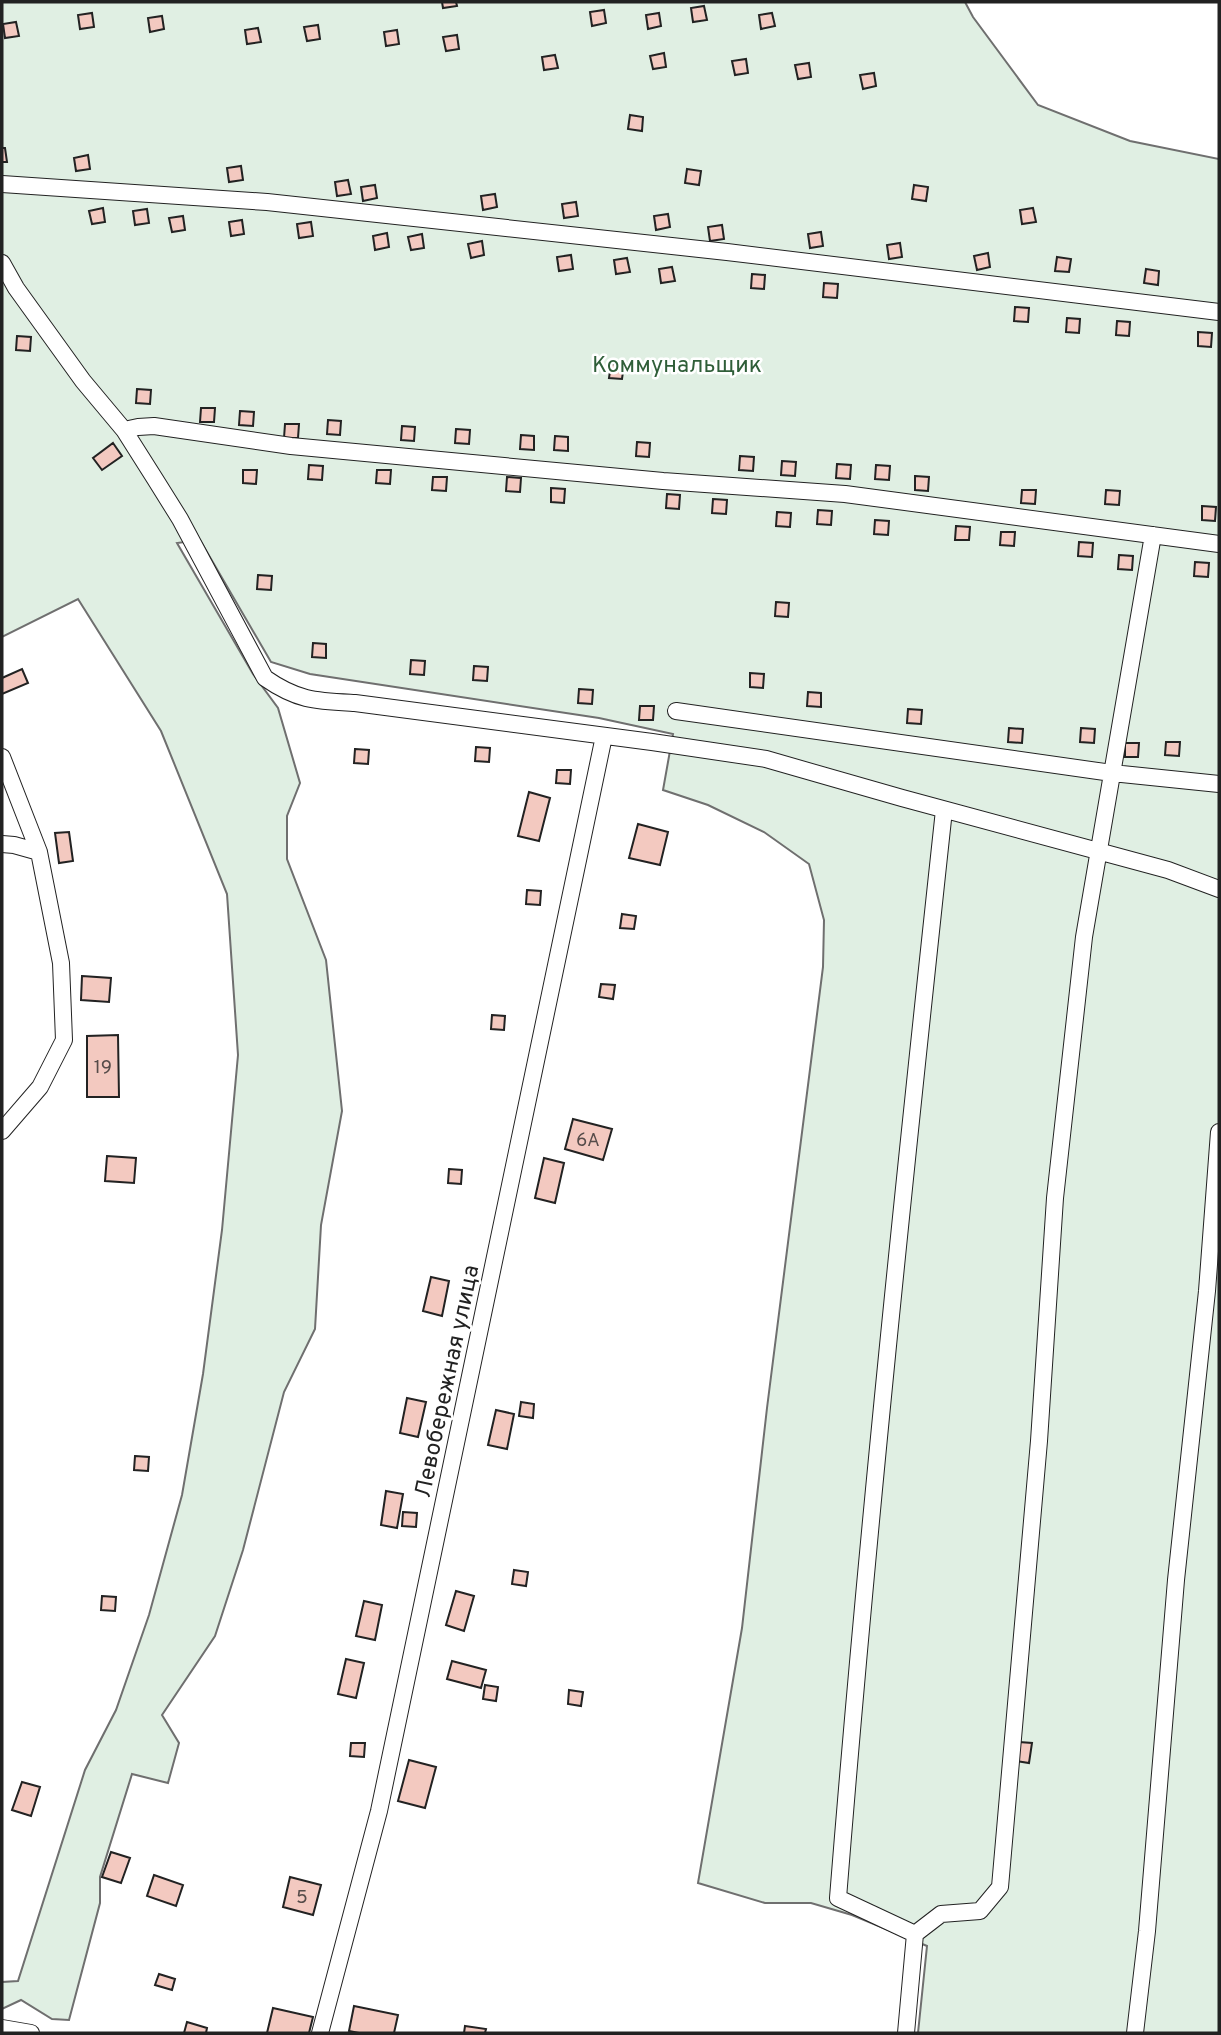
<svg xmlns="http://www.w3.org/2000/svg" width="1221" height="2035" font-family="Overpass,sans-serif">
  <rect width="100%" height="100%" fill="#fff"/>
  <path fill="#e0efe3" stroke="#6f6f6f" stroke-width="2" d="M2,2H965L973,17L1038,105L1130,141L1219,159V2033H918L927,1946L852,1915L811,1903H765L698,1883L742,1628L767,1408L823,967L824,920L809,864L764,832L708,805L663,790L673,734L599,718L310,674L271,662L200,540L177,543L253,674L278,708L300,783L287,816V859L326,960L342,1111L321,1225L315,1329L284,1392L243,1550L215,1636L162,1715L179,1743L168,1783L132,1774L100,1877V1903L69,2020L52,2019L21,2000L2,2009V1982L18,1981L85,1770L116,1710L149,1615L182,1495L203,1374L222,1230L238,1055L227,894L161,731L78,599L2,637Z"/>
  <path fill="#f3c9c0" stroke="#222" stroke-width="2" d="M442,2H456L457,6L443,8Z
    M704,6L707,20L693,22L691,8Z
    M604,10L606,23L592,26L590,12Z
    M92,13L94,27L80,29L78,15Z
    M659,13L661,26L648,29L646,15Z
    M772,13L775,26L761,29L759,15Z
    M162,16L164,29L150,32L148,18Z
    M16,22L19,36L5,38L3,24Z
    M318,25L320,39L307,41L304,27Z
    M258,28L261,42L247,44L245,30Z
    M397,30L399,44L386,46L384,32Z
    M457,35L459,49L446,51L443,37Z
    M664,53L666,67L653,69L650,56Z
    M555,55L558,68L544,70L542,57Z
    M746,59L748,73L735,75L732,61Z
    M809,63L811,77L798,79L795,65Z
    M874,73L876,86L863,89L860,75Z
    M630,115L643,117L642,131L628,129Z
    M2,148H5L7,162H2Z
    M88,155L90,169L76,171L74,158Z
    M241,166L243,180L229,182L227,168Z
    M687,169L701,171L699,185L685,183Z
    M348,180L351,194L337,196L335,182Z
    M375,185L377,198L363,201L361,187Z
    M914,185L928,187L926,201L912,199Z
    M495,194L497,207L483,210L481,196Z
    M576,202L578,216L564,218L562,204Z
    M103,208L105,222L92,224L89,211Z
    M1033,208L1036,222L1022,224L1020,210Z
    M147,209L149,223L135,225L133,211Z
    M668,214L670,227L656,230L654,216Z
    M183,216L185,230L172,232L169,218Z
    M242,220L244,234L231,236L229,222Z
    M311,222L313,236L299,238L297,224Z
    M722,225L724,239L710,241L708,227Z
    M821,232L823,246L810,248L808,234Z
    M387,233L389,247L375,250L373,236Z
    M422,234L424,248L411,250L408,237Z
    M482,241L484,255L471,258L468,244Z
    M900,243L902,257L889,259L887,245Z
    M988,253L990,267L977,270L974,256Z
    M571,255L573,269L559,271L557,257Z
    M1057,257L1071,259L1069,272L1055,271Z
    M627,258L630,272L616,274L614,260Z
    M672,267L675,281L661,283L659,269Z
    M1146,269L1159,271L1158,285L1144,283Z
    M752,274L765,275L764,289L751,288Z
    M824,283L838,284L837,298L823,297Z
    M1015,307L1029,308L1028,322L1014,321Z
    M1067,318L1080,319L1079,333L1066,332Z
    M1117,321L1130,322L1129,336L1116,335Z
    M1198,332L1212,333L1211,347L1198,346Z
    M17,336L31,337L30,351L16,350Z
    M611,364L624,365L622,379L609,378Z
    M137,389L151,390L150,404L136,403Z
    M201,408H215L214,422H200Z
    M240,411L254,412L253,426L239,425Z
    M328,420L341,421L340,435L327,434Z
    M285,424H299L298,438H284Z
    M402,426L415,427L414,441L401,440Z
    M456,429L470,430L469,444L455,443Z
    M521,435L534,436V450L520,449Z
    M555,436L568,437V451L554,450Z
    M637,442L650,443L649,457L636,456Z
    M113,443L122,456L102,470L93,458Z
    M740,456L754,457L753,471L739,470Z
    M782,461L796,462L795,476L781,475Z
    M837,464L851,465L850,479L836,478Z
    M309,465L323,466L322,480L308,479Z
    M876,465L890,466L889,480L875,479Z
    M243,470H257L256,484L243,483Z
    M377,470H391L390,484L376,483Z
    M915,476L929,477L928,491L915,490Z
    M433,477H447L446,491L432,490Z
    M507,477L521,478L520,492L506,491Z
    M551,488L565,489L564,503L551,502Z
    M1022,490H1036L1035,504L1021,503Z
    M1106,490L1120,491L1119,505L1105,504Z
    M667,494L680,495L679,509L666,508Z
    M713,499L727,500L726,514L712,513Z
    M1202,506L1216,507L1215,521L1202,520Z
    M818,510L832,511L831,525L817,524Z
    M777,512L791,513L790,527L776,526Z
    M875,520L889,521L888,535L874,534Z
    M956,526L970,527L969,540H955Z
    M1001,532H1015L1014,546L1000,545Z
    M1079,542L1093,543L1092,557L1078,556Z
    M1119,555L1133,556L1132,570L1118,569Z
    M1195,562L1209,563L1208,577L1194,576Z
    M258,575L272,576L271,590L257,589Z
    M776,602L789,603L788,617L775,616Z
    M313,643L326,644V658L312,657Z
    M411,660L425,661L424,675L410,674Z
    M474,666L488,667L487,681L473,680Z
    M22,669L28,683L2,694V678Z
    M750,673L764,674L763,688L750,687Z
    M579,689L593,690L592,704L578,703Z
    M808,692L821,693V707L807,706Z
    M640,706H654L653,720H639Z
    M908,709L922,710L921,724L907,723Z
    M1009,728L1023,729L1022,743L1008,742Z
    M1081,728L1095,729L1094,743L1080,742Z
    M1166,742H1180L1179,756L1165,755Z
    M1125,743H1139L1138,757H1125Z
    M476,747L490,748L489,762L475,761Z
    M355,749L369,750L368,764L354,763Z
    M557,770H571L570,784L556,783Z
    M529,792L550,798L539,841L518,836Z
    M638,824L668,832L660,865L629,858Z
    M69,832L73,861L59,863L55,833Z
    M527,890L541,891L540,905L526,904Z
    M622,914L636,916L634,929L620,928Z
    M82,976L111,978L109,1002L81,1000Z
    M601,984L615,985L613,999L599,997Z
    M492,1015L505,1016L504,1030L491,1029Z
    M118,1035L119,1097H87V1036Z
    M573,1119L612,1129L603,1160L565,1149Z
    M107,1156L136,1158L134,1183L105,1181Z
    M544,1158L564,1163L555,1203L535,1198Z
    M449,1169L462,1170L461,1184L448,1183Z
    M431,1277L449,1281L442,1316L423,1311Z
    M407,1398L426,1402L418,1437L400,1433Z
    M521,1402L534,1404L533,1418L519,1416Z
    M496,1410L514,1414L507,1449L488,1445Z
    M135,1456L149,1457L148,1471L134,1470Z
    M386,1491L403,1494L397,1528L381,1525Z
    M403,1512L417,1513L416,1527L402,1526Z
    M514,1570L528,1572L526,1586L512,1584Z
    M456,1591L474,1596L464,1631L446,1625Z
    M102,1596L116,1597L115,1611L101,1610Z
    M364,1601L382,1605L375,1640L356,1636Z
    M346,1659L364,1663L356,1698L338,1694Z
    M452,1661L486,1670L481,1688L447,1679Z
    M485,1685L498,1687L496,1701L483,1699Z
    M569,1690L583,1692L581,1706L568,1704Z
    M1019,1742L1032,1743L1029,1763L1016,1761Z
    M351,1743H365L364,1757L350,1756Z
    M409,1760L436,1767L425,1808L398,1801Z
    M22,1782L40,1787L31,1816L12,1810Z
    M111,1852L130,1858L121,1883L102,1877Z
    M154,1875L183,1885L176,1906L147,1896Z
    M290,1877L321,1885L313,1915L283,1907Z
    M159,1974L175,1979L172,1990L155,1985Z
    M354,2006L398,2015L394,2033H359L349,2031Z
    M273,2008L313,2017L309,2033H267Z
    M187,2022L207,2028L206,2033H184Z
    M465,2026L486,2029L485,2033H464Z"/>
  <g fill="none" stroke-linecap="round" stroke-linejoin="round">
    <g stroke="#222" stroke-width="18">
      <path id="street" d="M2,184L267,202L727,252L1219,312
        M2,263L16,288L83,381L124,430L155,479L180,519L265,678C298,701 316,701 355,703L652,742L766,759L902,798L1168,870L1219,889
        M124,430L138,427L154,426L291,446L663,481L845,494L1219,544
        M676,711L1112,773L1219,784
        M2,757L39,852L61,963L64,1040L40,1087L2,1131
        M2,844L14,845L39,852
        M915,1934L838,1898C867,1534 905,1172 944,810
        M2,2028L31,2033
        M320,2033L379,1811L604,736
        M906,2033L915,1934L941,1914L980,1911L1000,1887L1039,1441L1055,1198L1084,937L1153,535
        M1135,2033L1147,1931L1176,1580L1207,1291L1219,1132"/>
    </g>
    <use href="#street" stroke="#fff" stroke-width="16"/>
  </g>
  <g text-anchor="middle" stroke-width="5" stroke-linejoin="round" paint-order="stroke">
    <g font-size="19" fill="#564c4a">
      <text x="103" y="1073">19</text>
      <text x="588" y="1146">6А</text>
      <text x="302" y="1903">5</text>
    </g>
    <g font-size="23" fill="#2f5e38" stroke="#fff">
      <text x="677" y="372">Коммунальщик</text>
    </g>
    <g font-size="23" fill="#222" stroke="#fff">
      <text transform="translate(446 1381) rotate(-78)" y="8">Левобережная улица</text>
    </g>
  </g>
  <rect width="1221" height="2035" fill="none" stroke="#222222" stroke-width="7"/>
</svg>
